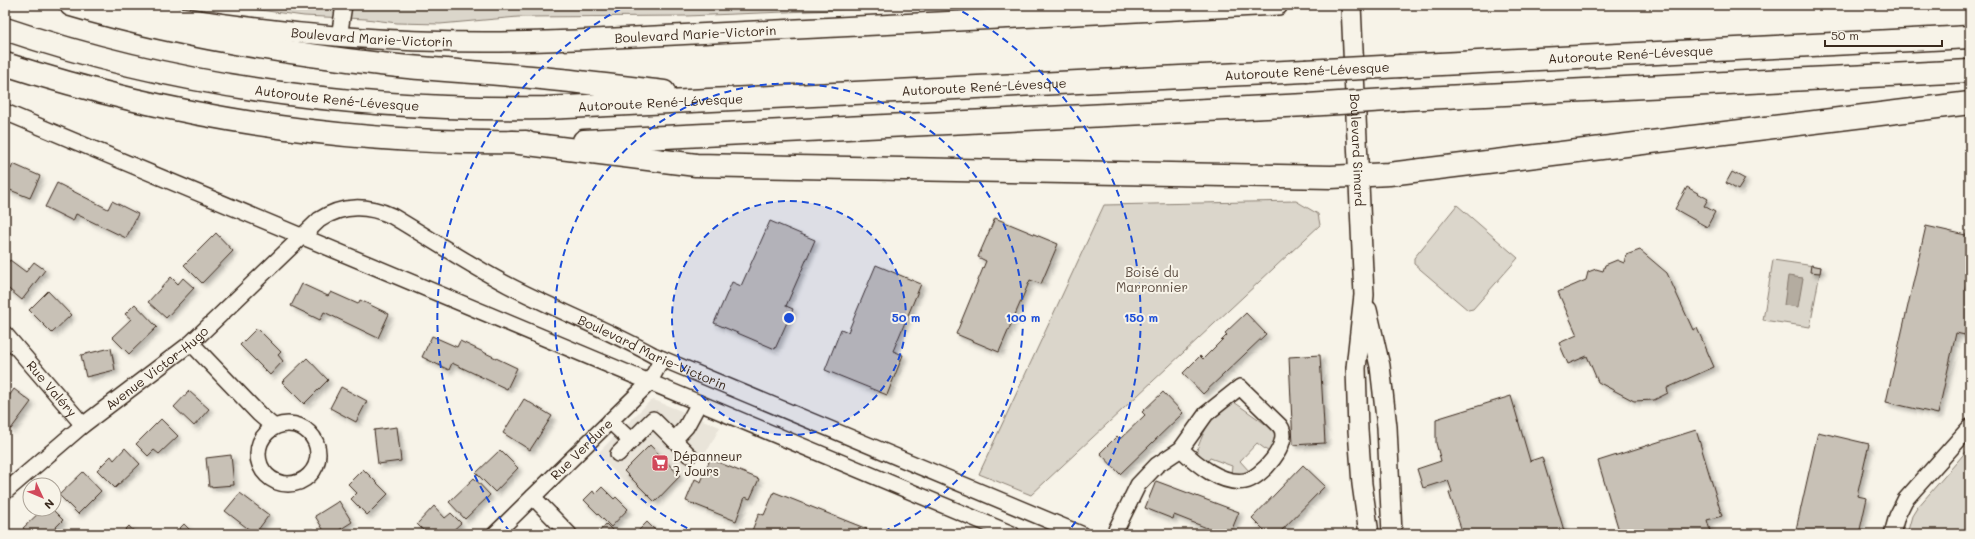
<svg xmlns="http://www.w3.org/2000/svg" width="1975" height="539" font-family="Mali,sans-serif">
  <defs>
    <filter id="shadow"><feDropShadow dx="3.5" dy="3.5" stdDeviation="2" flood-color="#0004"/></filter>
  </defs>
  <rect width="100%" height="100%" fill="#f7f3e8"/>
  <filter id="ink" filterUnits="userSpaceOnUse"><feTurbulence type="fractalNoise" baseFrequency=".025" numOctaves="2"/><feDisplacementMap in="SourceGraphic" scale="8" xChannelSelector="R" yChannelSelector="G"/><feConvolveMatrix kernelMatrix="1 2 1 2 8 2 1 2 1" color-interpolation-filters="sRGB"/></filter>
  <g filter="url(#ink)">
    <path fill="#e9e4d9" d="M654,400L720,427L709,448L650,507L597,454L650,401Z"/>
    <path fill="#dbd6cb" stroke="#8b8074" d="M223,5H883V8L686,16L518,17L440,24L397,23L366,19L304,16Z
      M1296,201L1318,214L1320,225L1031,495L979,474L1104,205Z
      M1457,205L1518,258L1473,309L1468,310L1414,264V258Z
      M1773,260L1821,267L1810,327L1763,320Z
      M1234,402L1271,428L1275,434L1277,443L1269,452L1257,443L1240,461L1250,472L1237,474L1231,472L1232,466L1210,458L1207,462L1198,455L1197,450C1203,432 1214,408 1234,402Z
      M1970,447V534H1907L1912,516L1917,508Z"/>
    <path fill="#b4aca0" stroke="#84786c" d="M1788,276L1803,278L1798,307L1784,305Z"/>
    <path fill="#c8c1b6" stroke="#3b2a1e" filter="url(#shadow)" d="M13,164L40,176L30,198L5,188V166L11,169Z
      M1732,172L1745,179L1738,190L1726,183Z
      M57,183L108,209L112,201L138,214L126,238L76,214L73,221L45,207Z
      M1687,187L1708,199L1704,206L1715,212L1707,227L1675,209Z
      M995,218L1058,244L1041,284L1030,280L999,352L956,334L986,261L978,257Z
      M770,221L815,240L786,306L793,309L775,349L714,323L732,282L741,286Z
      M1926,226L1970,236V269L1965,290L1970,291V315L1965,335L1956,333L1938,414L1886,402Z
      M216,233L233,251L202,283L184,265Z
      M1640,250L1667,273L1693,330L1697,328L1714,367L1667,388L1668,393L1654,400L1634,401L1598,382L1587,356L1568,364L1559,343L1577,335L1558,292L1586,280L1588,272L1596,269L1603,271L1605,265L1617,260L1624,263L1626,255Z
      M10,260L26,272L34,262L45,270L22,300L5,286V267Z
      M876,265L921,284L893,351L903,355L887,395L825,370L841,329L848,332Z
      M1811,265L1821,267L1820,273L1810,272Z
      M171,277L178,284L183,278L194,288L166,318L148,302Z
      M302,284L328,296L331,292L358,304L360,300L389,314L378,338L324,312L320,320L291,306Z
      M48,291L71,315L52,333L29,310Z
      M135,304L157,327L129,354L112,337L131,319L125,314Z
      M1246,313L1266,334L1203,394L1183,373L1200,356L1203,359L1227,335L1225,333Z
      M257,328L281,352L278,355L283,361L270,375L240,345Z
      M432,336L457,347L460,341L517,368L507,389L452,363L449,370L422,357Z
      M111,348L115,370L86,377L81,355Z
      M1320,355L1325,443L1293,445L1289,357Z
      M307,358L328,380L304,404L282,382Z
      M341,387L367,401L356,422L330,408Z
      M14,389L31,402L11,429L5,424V402Z
      M189,391L209,409L194,426L174,407Z
      M1163,392L1183,413L1120,474L1100,453L1117,436L1120,439L1145,415L1142,412Z
      M1511,396L1530,461L1542,457L1565,534H1463L1449,493L1452,492L1448,480L1423,488L1417,469L1441,461L1436,443V419Z
      M524,399L552,416L530,450L503,433Z
      M161,419L178,436L159,454L154,450L148,456L136,444Z
      M397,427L401,461L378,464L374,430Z
      M1696,430L1722,516L1707,520L1711,534H1620L1598,461Z
      M1818,432L1869,444L1857,496L1867,498L1859,534H1795Z
      M650,445L680,476L655,502L624,471Z
      M125,448L140,464L115,488L97,470L111,456L114,460Z
      M500,450L518,468L495,492L476,473Z
      M231,455L234,485L209,487L206,458Z
      M710,459L759,479L750,499L745,497L736,521L686,501L695,479L701,482Z
      M1303,465L1325,486L1278,534H1268L1252,518Z
      M363,469L388,494L367,515L351,499L357,493L348,484Z
      M83,472L101,491L78,514L59,495Z
      M474,478L490,495L465,519L449,502Z
      M1156,481L1239,512L1230,534H1214L1206,531L1207,528L1174,515L1173,519L1145,508Z
      M602,487L614,499L616,497L628,509L611,527L584,500L593,491L595,494Z
      M774,492L867,529L865,534L751,533L759,513L764,515Z
      M240,493L269,515L255,534L225,511Z
      M339,501L352,522L333,534H326L315,516Z
      M434,506L445,518L451,513L461,523L449,534H427L417,524Z
      M43,509H52L63,520L49,534H28L23,528Z
      M647,522L659,534H635Z
      M184,524L194,534H174Z
      M606,524L616,534H597Z
      M129,526L136,534H121Z
      M313,529V534H279V530Z
      M413,530L417,534H409Z"/>
    <g fill="none" stroke-linecap="round" stroke-linejoin="round">
      <g stroke="#3b2a1e" stroke-width="18">
        <g id="minor">
          <path d="M339,37L344,5"/>
          <path d="M5,112L1012,534"/>
          <path id="s1" d="M5,334L83,425"/>
          <path d="M191,343L259,414L274,427"/>
          <path d="M610,421L631,441L653,419L674,440L686,427L699,403"/>
          <circle cx="288" cy="454" r="30"/>
          <path d="M674,440L689,455"/>
          <path d="M618,454L631,441"/>
          <path id="s2" d="M5,492L83,425L191,343L319,220C342,204 368,205 392,216C431,239 468,264 508,285C556,310 606,329 653,355L1081,534"/>
          <path d="M533,497L569,534"/>
          <path id="s3" d="M495,534L649,383L662,359"/>
          <path d="M1114,534L1138,485L1157,465L1181,449L1206,414L1240,387L1280,426C1293,443 1260,479 1245,481C1222,485 1196,464 1181,449"/>
          <path d="M1892,534L1897,516L1905,500L1970,427"/>
        </g>
      </g>
      <g stroke="#3b2a1e" stroke-width="22">
        <g id="major">
          <path id="s4" d="M114,5C270,36 416,47 575,40L1278,5"/>
          <path id="s5" d="M1351,5L1364,295L1356,368L1358,430L1362,484L1369,534"/>
          <path d="M1367,310L1380,366L1387,427L1392,534"/>
        </g>
      </g>
      <g stroke="#3b2a1e" stroke-width="25">
        <g id="highway">
          <path d="M71,5C172,35 276,52 380,64C431,70 481,72 531,77C576,81 620,87 664,92"/>
          <path id="s6" d="M5,29C179,88 363,111 546,108L1305,71"/>
          <path d="M5,64C173,118 349,145 526,142"/>
          <path id="s7" d="M1401,66L1970,37"/>
          <path d="M1403,99L1970,71"/>
          <path d="M584,141L1307,105"/>
          <path d="M512,142L696,165L1331,177L1389,174L1970,103"/>
        </g>
      </g>
      <use href="#minor" stroke="#f7f3e8" stroke-width="15"/>
      <use href="#major" stroke="#f7f3e8" stroke-width="19"/>
      <use href="#highway" stroke="#f7f3e8" stroke-width="22"/>
      <g stroke="#3b2a1e" stroke-width="25" stroke-linecap="butt">
        <path id="highway-bridge" d="M1305,71L1401,66
          M1307,105L1403,99"/>
      </g>
      <use href="#highway-bridge" stroke="#f7f3e8" stroke-width="22"/>
    </g>
  </g>
  <circle cx="789" cy="318" r="117" fill="#1d4ed8" fill-opacity=".12"/>
  <g fill="none" stroke="#1d4ed8" stroke-width="2" stroke-dasharray="7 5">
    <circle cx="789" cy="318" r="117"/>
    <path d="M698 533A234 234 0 1 1 880 533"/>
    <path d="M510 532A352 352 0 0 1 626 6M952 6A352 352 0 0 1 1068 532"/>
  </g>
  <defs>
    <g id="supermarket-square" transform="scale(0.9)"><rect x="-9" y="-9" width="18" height="18" rx="4" fill="#d1495b" stroke="#f7f3e8"/><path d="M-6-5.5h2.5l.6 2H6L4.5 2H-2.5L-4.4-4H-6ZM-1.5 3.2a1.3 1.3 0 1 0 .1 0ZM3 3.2a1.3 1.3 0 1 0 .1 0Z" fill="#fff"/></g>
  </defs>
  <g fill-rule="evenodd">
    <use href="#supermarket-square" x="660" y="463"/>
  </g>
  <g text-anchor="middle" stroke-width="4" stroke-linejoin="round" paint-order="stroke">
    <g font-size="13" fill="#3b2a1e" stroke="#f7f3e8">
      <text dy="5" stroke="none"><textPath href="#s4" startOffset="584">Boulevard Marie-Victorin</textPath></text>
      <text dy="5" stroke="none"><textPath href="#s4" startOffset="260">Boulevard Marie-Victorin</textPath></text>
      <text dy="5" stroke="none"><textPath href="#s7" startOffset="230">Autoroute René-Lévesque</textPath></text>
      <text transform="translate(1307 71) rotate(-3)" y="5">Autoroute René-Lévesque</text>
      <text dy="5" stroke="none"><textPath href="#s6" startOffset="988">Autoroute René-Lévesque</textPath></text>
      <text dy="5" stroke="none"><textPath href="#s6" startOffset="340">Autoroute René-Lévesque</textPath></text>
      <text dy="5" stroke="none"><textPath href="#s6" startOffset="664">Autoroute René-Lévesque</textPath></text>
      <text dy="5" stroke="none"><textPath href="#s5" startOffset="145">Boulevard Simard</textPath></text>
      <text dy="5" stroke="none"><textPath href="#s2" startOffset="787">Boulevard Marie-Victorin</textPath></text>
      <text dy="5" stroke="none"><textPath href="#s2" startOffset="196">Avenue Victor-Hugo</textPath></text>
      <text dy="5" stroke="none"><textPath href="#s1" startOffset="72">Rue Valéry</textPath></text>
      <text dy="5" stroke="none"><textPath href="#s3" startOffset="121">Rue Verdure</textPath></text>
    </g>
    <g font-size="13" fill="#5b4c41" stroke="#f7f3e8">
      <text x="1152" y="277">Boisé du<tspan x="1152" dy="15">Marronnier</tspan></text>
    </g>
    <g font-size="13" fill="#3b2a1e" stroke="#f7f3e8" text-anchor="start">
      <text x="673" y="461">Dépanneur<tspan x="673" dy="15">7 Jours</tspan></text>
    </g>
  </g>
  <circle cx="789" cy="318" r="6" fill="#1d4ed8" stroke="#f7f3e8" stroke-width="2"/>
  <g font-size="12" text-anchor="middle" font-weight="bold" fill="#1d4ed8" stroke="#f7f3e8" stroke-width="4" stroke-linejoin="round" paint-order="stroke">
    <text x="906" y="322">50 m</text>
    <text x="1023" y="322">100 m</text>
    <text x="1141" y="322">150 m</text>
  </g>
  <rect width="1975" height="539" fill="none" stroke="#f7f3e8" stroke-width="20"/>
  <rect x="10" y="10" width="1955" height="519" fill="none" stroke="#3b2a1e" stroke-width="1.5" filter="url(#ink)"/>
  <g transform="translate(42 497) rotate(134)"><circle r="19" fill="#f7f3e8" stroke="#aca397"/>
  <path d="M0-3L7 15L0 10L-7 15Z" fill="#d1495b"/>
  <text y="-6" font-size="11" font-weight="bold" text-anchor="middle" fill="#3b2a1e">N</text>
  </g>
  <path d="M1825 40v6h117v-6" fill="none" stroke="#3b2a1e" stroke-width="2"/>
  <text x="1831" y="40" font-size="12" fill="#3b2a1e" stroke="#f7f3e8" stroke-width="3" paint-order="stroke">50 m</text>
</svg>
